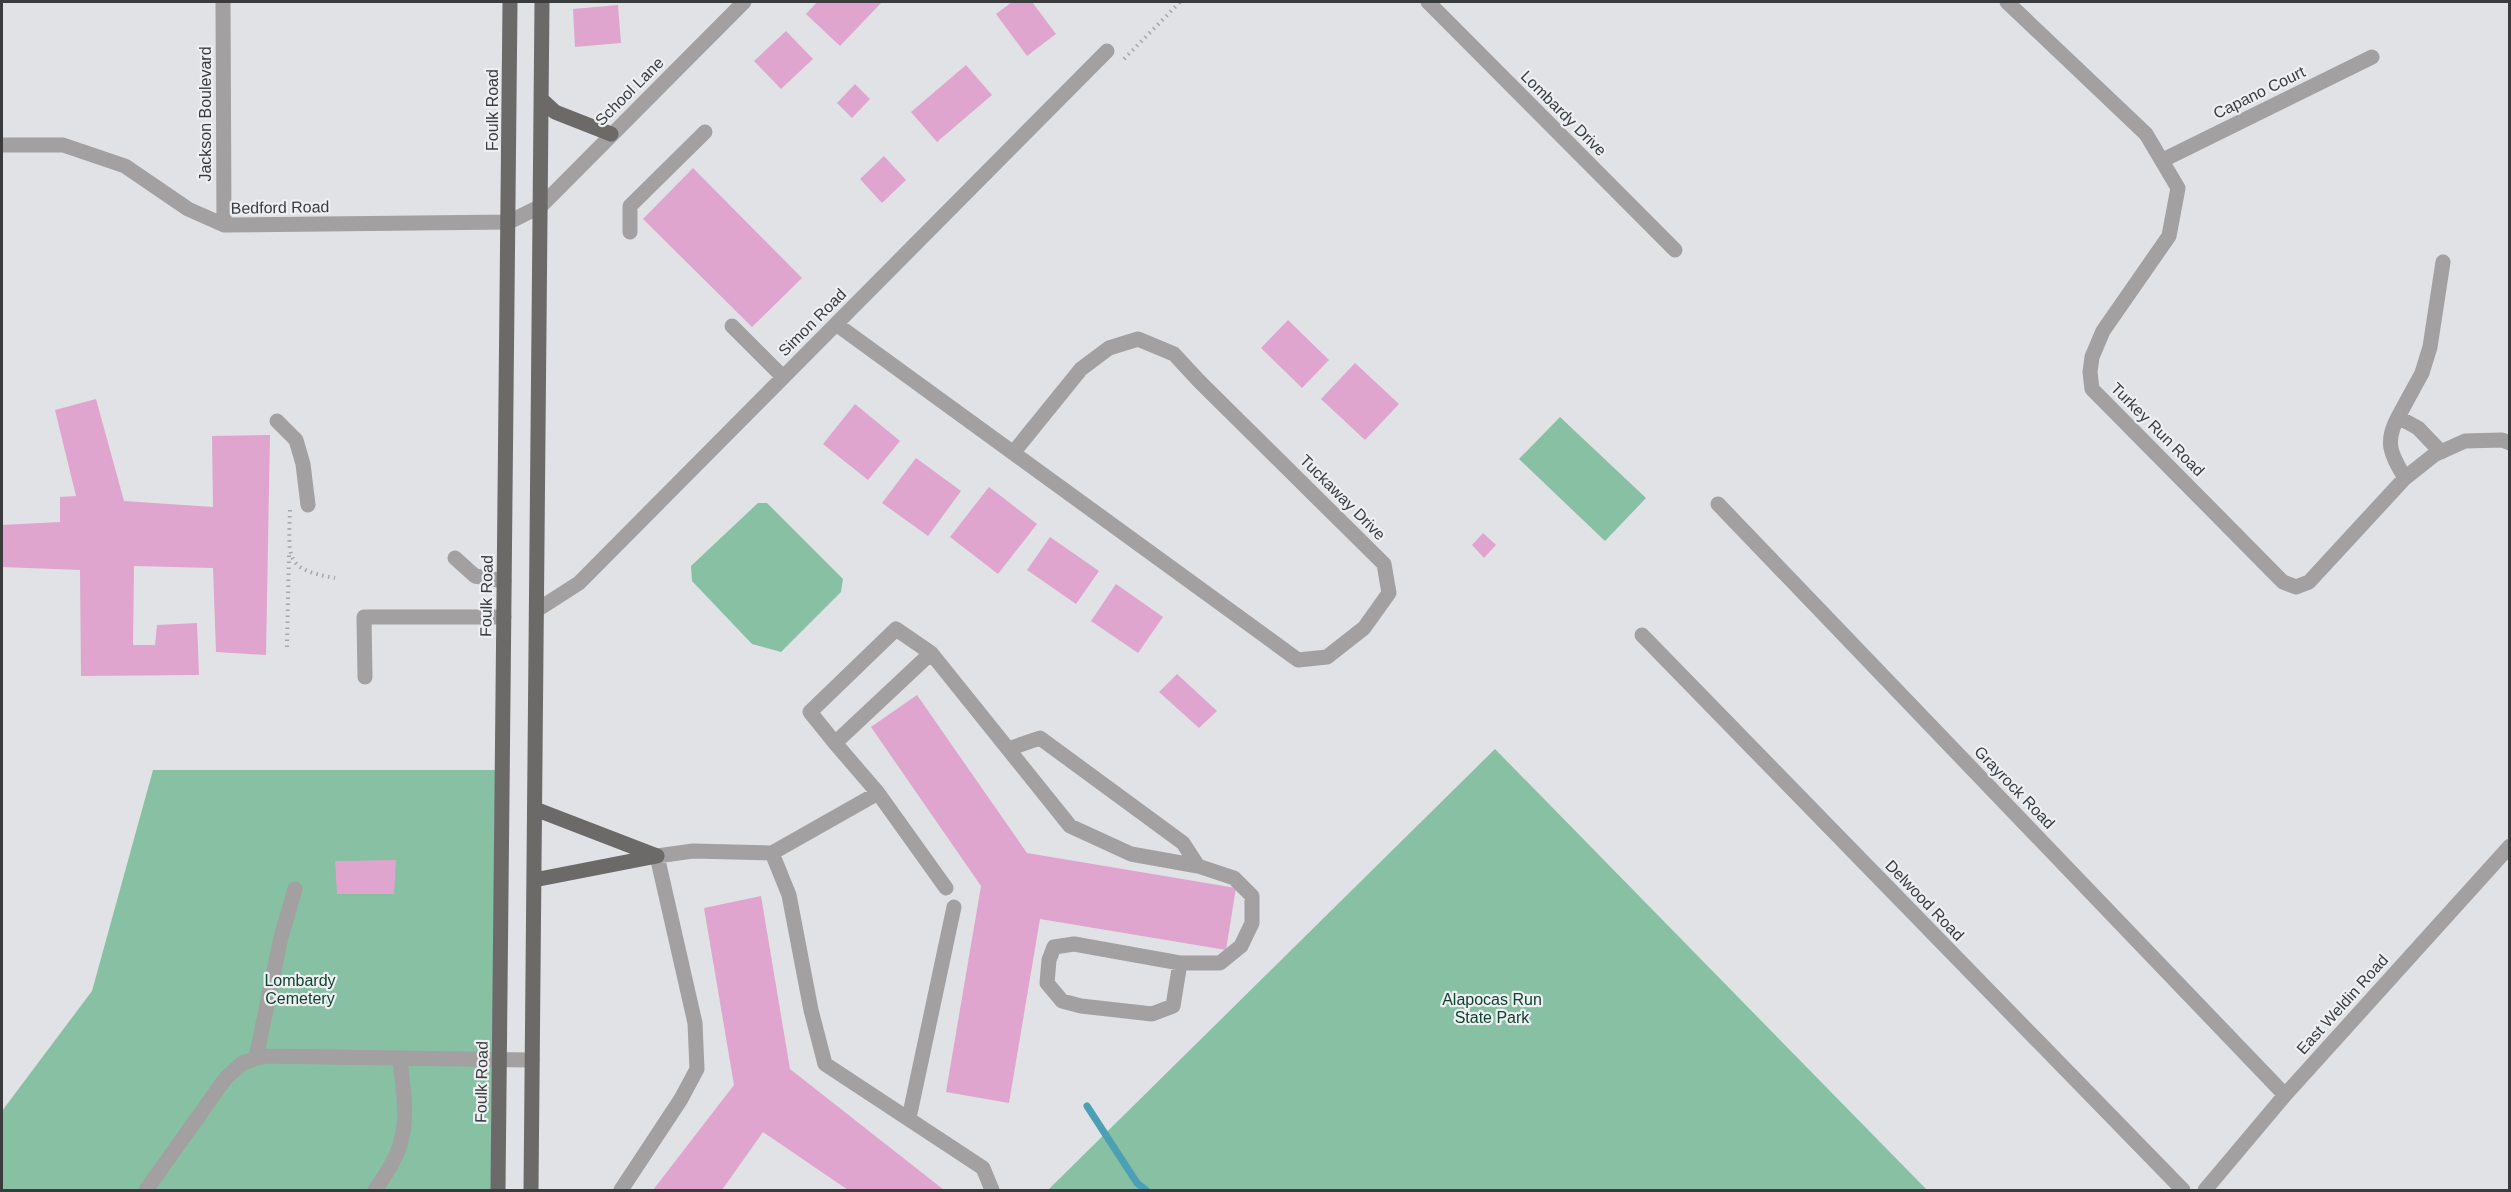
<svg xmlns="http://www.w3.org/2000/svg" width="2511" height="1192" font-family="Arial,sans-serif">
  <rect width="100%" height="100%" fill="#e0e2e5"/>
  <path fill="#87c0a2" d="M1560,417L1646,498L1605,541L1519,459Z
    M758,503H767L843,579L841,592L781,652L752,644L692,581L691,566Z
    M1495,749L1927,1190H1048Z
    M153,770H502L498,1190H2V1111L92,991Z"/>
  <g fill="none" stroke-linecap="round" stroke-linejoin="round">
    <path stroke="#4ca0b6" stroke-width="7" d="M1087,1106L1137,1183L1146,1190"/>
  </g>
  <path fill="#dfa5cf" d="M817,2H882L840,46L806,14Z
    M1012,2H1032L1056,34L1027,56L996,14Z
    M618,5L621,43L575,47L573,9Z
    M786,31L813,59L781,89L754,61Z
    M966,65L992,95L937,142L911,112Z
    M855,84L870,99L852,118L837,103Z
    M884,156L906,180L882,203L860,179Z
    M693,168L802,278L752,327L643,219Z
    M1288,320L1329,360L1302,388L1261,348Z
    M1355,363L1399,404L1365,440L1321,399Z
    M96,399L124,501L213,507L212,436L270,435L266,655L216,652L213,568L134,566L133,645H155L157,625L197,623L199,675L81,676L80,570L2,567V525L60,522V497L76,496L55,410Z
    M855,404L900,441L868,480L823,444Z
    M916,458L961,491L928,536L882,503Z
    M989,487L1037,524L998,574L950,537Z
    M1483,533L1496,545L1484,558L1472,545Z
    M1050,537L1099,571L1076,604L1027,570Z
    M1116,584L1163,617L1138,653L1091,621Z
    M1177,674L1217,711L1199,728L1159,692Z
    M917,695L1027,853L1236,888L1226,950L1040,919L1009,1103L946,1092L981,886L871,727Z
    M396,860L394,894H337L335,861Z
    M761,896L790,1069L944,1190H848L763,1132L722,1190H653L734,1085L704,908Z"/>
  <g fill="none" stroke-linecap="round" stroke-linejoin="round">
    <path stroke="#a5a7a9" stroke-width="4" stroke-dasharray="1.5 4.5" stroke-linecap="butt" d="M1124,59L1180,2
      M290,510C289,557 283,569 335,578
      M287,647L289,552"/>
    <path stroke="#a2a0a0" stroke-width="15" d="M223,2L224,225
      M1428,2L1675,250
      M2007,2L2146,134L2178,188L2169,236L2103,331L2092,357L2090,372L2092,389L2283,582L2296,587L2309,582L2405,478L2434,455L2465,441L2502,440L2510,443
      M2,145H63L125,166L188,209L224,225L509,222L541,206L744,2
      M2163,160L2372,57
      M630,232V206L705,132
      M836,324L1298,660L1327,657L1364,628L1389,593L1384,564L1199,381L1174,354L1138,339L1109,348L1081,369L1013,453
      M732,326L783,377
      M2398,417L2422,373L2430,347L2443,262
      M277,421L296,440L303,464L308,505
      M2405,478C2391,454 2384,443 2398,417L2418,428L2441,452
      M1718,504L2285,1095
      M455,558L475,576L504,581
      M537,610L579,583L1107,51
      M1642,635L2183,1190
      M365,677L364,617H504
      M835,743L810,712L896,629L931,653
      M1008,749L1040,738L1183,843L1198,866
      M772,853L878,793
      M946,888L878,793L835,743L931,653L1070,826L1131,854L1198,866L1234,878L1252,896V923L1241,946L1220,963H1180L1074,944L1054,947L1049,960L1047,983L1062,1001L1081,1006L1152,1014L1173,1006L1180,963
      M256,1058L281,937L295,889
      M909,1118L954,907
      M146,1190L225,1079L242,1063L264,1056L532,1060
      M375,1190C386,1174 398,1157 402,1137C408,1113 402,1083 400,1058
      M621,1190L681,1099L697,1069L695,1023L657,856L693,851L772,853L789,895L811,1010L825,1064L983,1168L992,1190
      M2205,1190L2285,1095L2510,846"/>
    <path stroke="#6c6a69" stroke-width="15" d="M541,99L555,112L611,134
      M535,809L657,856
      M534,880L657,856
      M498,1190L510,2
      M531,1190L542,2"/>
  </g>
  <g text-anchor="middle" stroke-width="4.5" stroke-linejoin="round" paint-order="stroke">
    <g font-size="16" fill="#3a3b3c" stroke="#edeff2">
      <text transform="translate(629 91) rotate(-45)" y="6">School Lane</text>
      <text transform="translate(2259 92) rotate(-26)" y="6">Capano Court</text>
      <text transform="translate(492 110) rotate(-90)" y="6">Foulk Road</text>
      <text transform="translate(1564 113) rotate(45)" y="6">Lombardy Drive</text>
      <text transform="translate(205 114) rotate(-90)" y="6">Jackson Boulevard</text>
      <text transform="translate(280 207) rotate(-1)" y="6">Bedford Road</text>
      <text transform="translate(812 322) rotate(-45)" y="6">Simon Road</text>
      <text transform="translate(2158 429) rotate(45)" y="6">Turkey Run Road</text>
      <text transform="translate(1343 497) rotate(45)" y="6">Tuckaway Drive</text>
      <text transform="translate(486 596) rotate(-89)" y="6">Foulk Road</text>
      <text transform="translate(2015 787) rotate(46)" y="6">Grayrock Road</text>
      <text transform="translate(1925 900) rotate(46)" y="6">Delwood Road</text>
      <text transform="translate(2342 1004) rotate(-48)" y="6">East Weldin Road</text>
      <text transform="translate(481 1082) rotate(-89)" y="6">Foulk Road</text>
    </g>
    <g font-size="16" fill="#0c442d" stroke="#edeff2">
      <text x="300" y="986">Lombardy<tspan x="300" dy="18">Cemetery</tspan></text>
      <text x="1492" y="1005">Alapocas Run<tspan x="1492" dy="18">State Park</tspan></text>
    </g>
  </g>
  <rect width="2511" height="1192" fill="none" stroke="#3a3b3c" stroke-width="6"/>
</svg>
